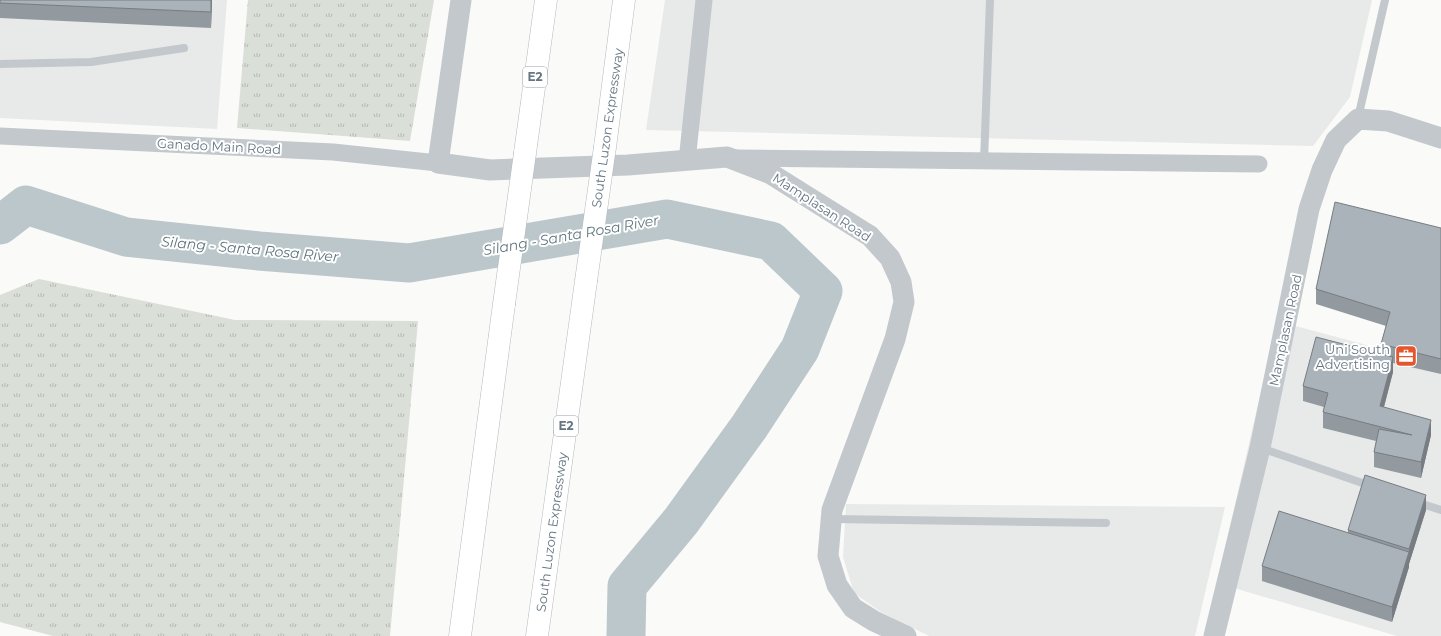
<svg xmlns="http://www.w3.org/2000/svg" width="1441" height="636" font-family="Montserrat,sans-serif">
  <defs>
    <pattern id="grass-tufts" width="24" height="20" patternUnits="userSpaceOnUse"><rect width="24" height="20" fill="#dadfd7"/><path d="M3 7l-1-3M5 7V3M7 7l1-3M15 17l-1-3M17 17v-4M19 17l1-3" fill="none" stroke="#b4b9b4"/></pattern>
  </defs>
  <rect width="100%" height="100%" fill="#fafaf8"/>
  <path fill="#e8e9e9" d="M0,0H227L217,129L0,118Z
    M665,0H1372L1350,97L1313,146L646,130Z
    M1277,321L1441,365V636H1397L1217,583Z
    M846,504L1225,507L1195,636H929L881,612L854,593L843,557Z"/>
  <path fill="url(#grass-tufts)" d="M248,0H434L410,141L237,128Z
    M39,279L235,320L418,321L390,636H53L0,622V295Z"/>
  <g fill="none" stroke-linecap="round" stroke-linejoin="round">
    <path stroke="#bbc7cb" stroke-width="39" d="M0,225L26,205L126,237L259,251L409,263L667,219L771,241L823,291L800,349L749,427L681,521L627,586L626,636"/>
    <g stroke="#b4b9bd" stroke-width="23">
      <g id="motorway">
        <path d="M605,147L624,0"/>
        <path d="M525,153L546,0"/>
        <path d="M460,636L504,304"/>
        <path id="s1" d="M537,636L586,281"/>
      </g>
    </g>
    <path stroke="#c3c8cc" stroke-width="8" d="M0,64L91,62L184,48
      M1358,118L1385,0
      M984,161L990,0
      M1261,448L1371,486
      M1416,502L1441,510
      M832,519L1106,523"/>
    <path stroke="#c3c8cc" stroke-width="17" d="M0,136L333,152L438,163
      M735,158L1259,164
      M687,161L704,0"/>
    <path stroke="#c3c8cc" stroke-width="21" d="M461,0L438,163L490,170L628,165L727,157L771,174L870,236L890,258L901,282L904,302L895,339L832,510L828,556L837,585L853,608L874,621L906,636
      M1214,636L1260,448L1309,209L1322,170L1336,140L1358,119L1388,121L1441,138"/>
    <use href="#motorway" stroke="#fff" stroke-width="22"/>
    <g stroke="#b4b9bd" stroke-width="23" stroke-linecap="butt">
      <path id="motorway-bridge" d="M586,281L605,147
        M504,304L525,153"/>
    </g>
    <use href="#motorway-bridge" stroke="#fff" stroke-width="22"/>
  </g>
  <path fill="#929a9f" d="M0,0H212L211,28L0,18Z
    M1441,228V374L1393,363V372L1384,407L1431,435L1421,478L1374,467V452L1376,441L1323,428V412L1324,407L1303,401V386L1381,354V344L1386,326L1316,304V289Z
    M1426,510L1409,564V567L1392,622L1262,581V566L1348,533V530Z"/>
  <path fill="#777d82" d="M211,0H212L211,28Z
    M1393,357V372L1380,422V406Z
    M1431,420V435L1421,478V462Z
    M1426,495V510L1409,564V567L1392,622V607L1409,552V549Z"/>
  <path fill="#aab3b9" stroke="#777d82" d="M0,0H211V12L0,3Z
    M1335,202L1441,228V359L1381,344L1390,312L1316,289Z
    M1316,337L1393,357L1380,406L1431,420L1421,462L1374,452L1379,429L1412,435L1323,412L1328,393L1303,386Z
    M1365,475L1426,495L1409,549L1348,530Z
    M1279,511L1409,552L1392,607L1262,566Z"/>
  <defs>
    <g id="office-square" transform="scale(1.15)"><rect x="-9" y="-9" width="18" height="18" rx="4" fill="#e4572e" stroke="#fff"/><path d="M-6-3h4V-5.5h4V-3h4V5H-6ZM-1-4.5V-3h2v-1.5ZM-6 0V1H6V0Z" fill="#fff"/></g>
  </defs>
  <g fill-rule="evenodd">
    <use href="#office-square" x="1406" y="356"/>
  </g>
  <g text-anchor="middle" stroke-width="4" stroke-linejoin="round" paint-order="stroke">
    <g fill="#fff" stroke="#939fa8" stroke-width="1">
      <rect x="523" y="67" width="24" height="20" rx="3"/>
      <rect x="554" y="416" width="24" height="20" rx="3"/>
    </g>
    <g font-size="12" font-weight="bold" fill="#657683">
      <text x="535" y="81">E2</text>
      <text x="566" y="430">E2</text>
    </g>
    <g font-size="13" fill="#657683" stroke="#fff">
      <text transform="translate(607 128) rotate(-82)" y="5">South Luzon Expressway</text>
      <text transform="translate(219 146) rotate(3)" y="5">Ganado Main Road</text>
      <text transform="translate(822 207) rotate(33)" y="5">Mamplasan Road</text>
      <text transform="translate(1285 330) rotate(-78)" y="5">Mamplasan Road</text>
      <text dy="5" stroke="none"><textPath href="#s1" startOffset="105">South Luzon Expressway</textPath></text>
    </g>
    <g font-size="13" fill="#657683" stroke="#fff" text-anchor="end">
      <text x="1390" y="354">Uni South<tspan x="1390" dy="15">Advertising</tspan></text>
    </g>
    <g font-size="14" font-style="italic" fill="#60757c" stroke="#fff">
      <text transform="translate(571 235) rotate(-10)" y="5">Silang - Santa Rosa River</text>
      <text transform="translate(250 249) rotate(5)" y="5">Silang - Santa Rosa River</text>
    </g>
  </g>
</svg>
